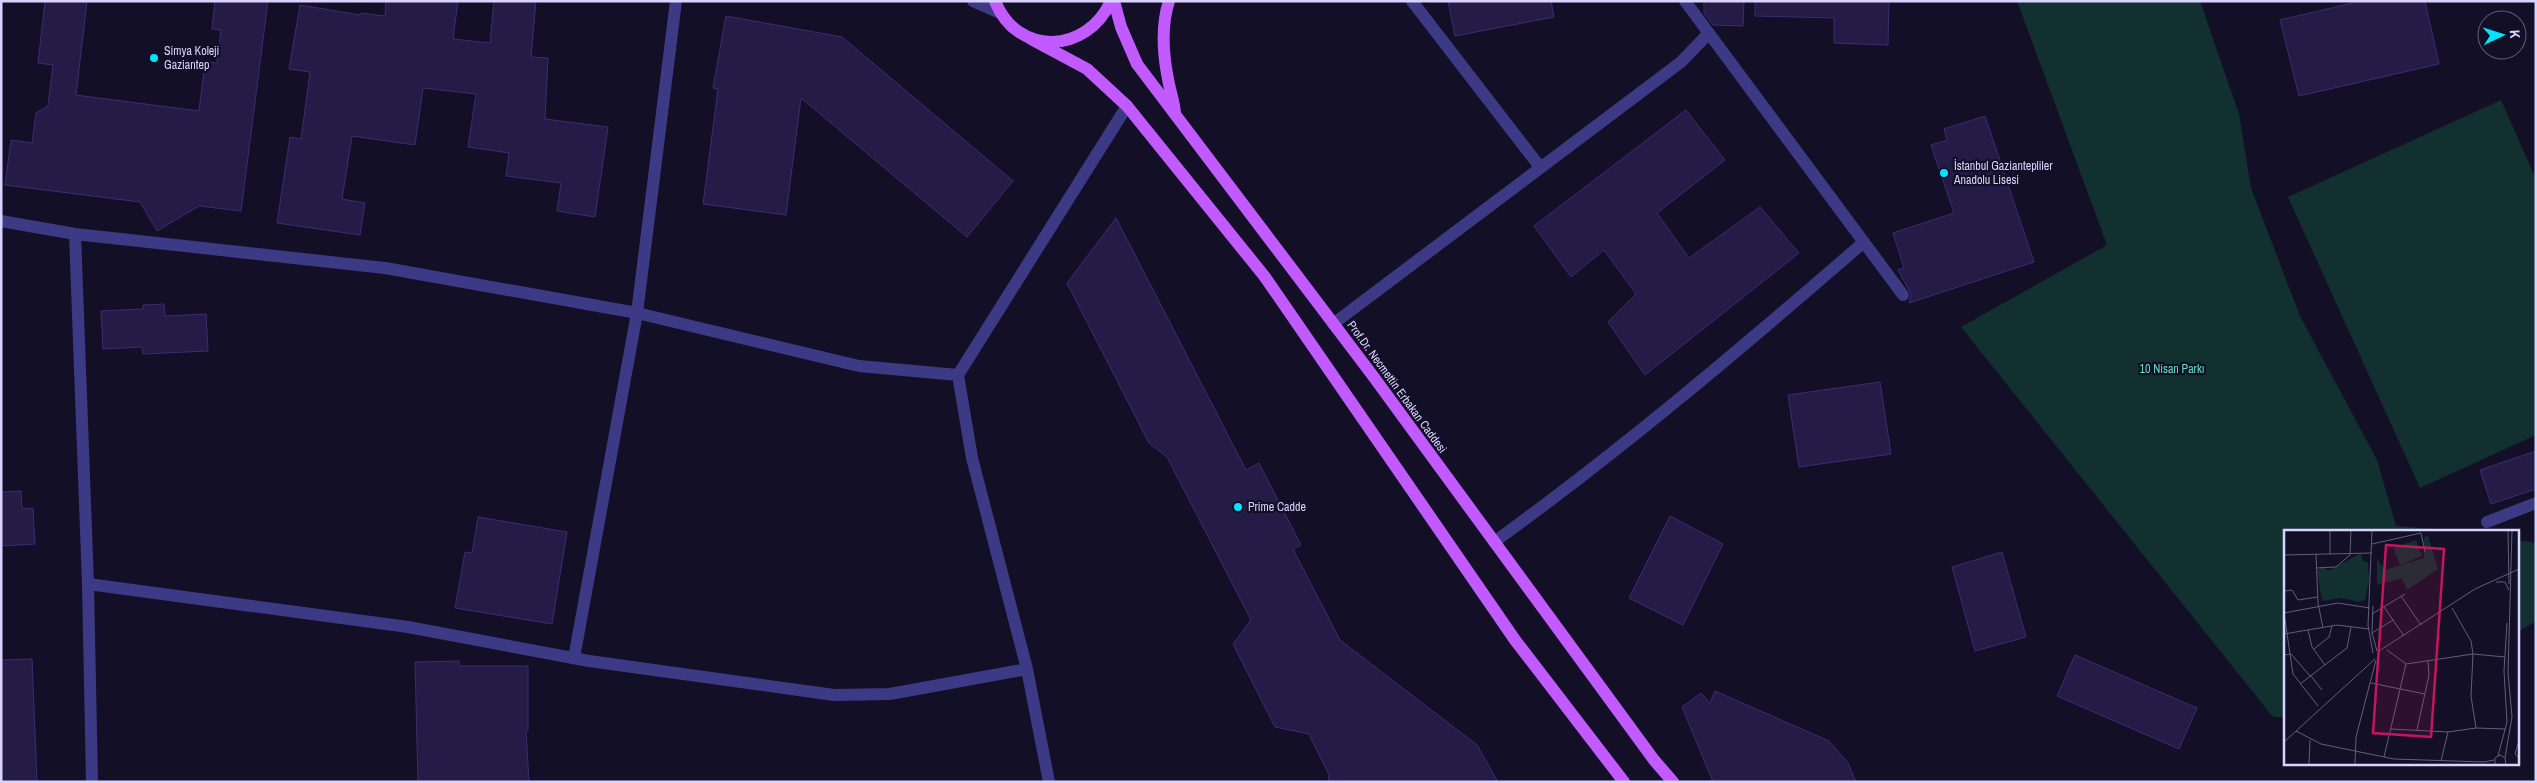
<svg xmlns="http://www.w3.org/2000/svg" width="2537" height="783" font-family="'Archivo Narrow',sans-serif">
  <rect width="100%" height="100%" fill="#130f26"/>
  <path fill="#12302f" d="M2017,1H2200L2239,114L2251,188L2300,316L2377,460L2396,526L2472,532H2286V717H2273L1961,327L2107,245Z
    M2501,100L2536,179V435L2420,488L2288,197Z
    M2518,540L2536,543V621L2518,632Z"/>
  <path fill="#241b47" stroke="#3b2d73" d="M45,1H87L76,95L199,111L205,62L217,63L221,30L212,29L215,1H268L241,211L199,206L157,231L140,202L5,185L11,140L32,143L36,113L48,106L53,65L38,63Z
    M386,1H458L453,39L490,43L494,1H536L531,57L548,58L545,119L608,127L595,217L557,211L561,183L506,176L509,153L468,147L476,94L423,88L415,145L352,136L342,199L365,203L360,235L277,223L290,137L301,139L310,72L289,69L300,5L360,15L361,13L385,16Z
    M1448,1H1551L1554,17L1455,36Z
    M1704,1H1744L1743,26L1713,25L1704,13Z
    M1755,1H1889L1888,45L1834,43V18L1755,16Z
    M2361,1H2425L2439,64L2299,96L2280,20Z
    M726,16L842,37L1013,181L967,237L801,98L786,215L703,204L718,89L713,88Z
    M1686,110L1725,160L1657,213L1689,258L1760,207L1799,253L1645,375L1608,322L1636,294L1604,250L1571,277L1534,226Z
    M1985,116L2034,262L1909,303L1911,294L1898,270L1904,268L1893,233L1954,213L1931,145L1947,140L1944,129Z
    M1116,218L1246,470L1259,463L1301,545L1293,549L1340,640L1477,745L1498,782H1328L1329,775L1309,734L1275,727L1233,644L1251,620L1167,457L1149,443L1067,283Z
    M164,304L165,316L206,314L208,351L143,354L142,347L103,349L101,311L143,309V305Z
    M1880,382L1891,454L1799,467L1788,395Z
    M2536,451V489L2491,504L2480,470Z
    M21,491L22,509L33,508L35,544L1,546V492Z
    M1670,516L1723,544L1683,625L1629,598Z
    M478,517L567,532L552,624L455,608L465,552L472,553Z
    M2002,552L2026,637L1975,651L1952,567Z
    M2075,655L2197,708L2179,749L2057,696Z
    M32,659L37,782H1V660Z
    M459,661V666H528V730H526L529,782H418L415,662Z
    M1715,691L1829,741L1848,763L1856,782H1713L1682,707L1701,693L1710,703Z"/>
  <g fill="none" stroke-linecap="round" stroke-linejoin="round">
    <path stroke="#3d3a85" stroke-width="12" d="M973,1L1000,13
      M1412,1L1540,167
      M1685,1L1903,295
      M1,221L75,234L385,268L637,313L859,366L958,375
      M75,234L88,584L92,782
      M1333,324L1681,62L1709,33
      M2487,522L2536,503
      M1494,542C1623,449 1744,346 1864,242
      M88,584L408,627L589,661L834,695L890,694L1027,669
      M574,658L637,313L676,1
      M1049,782L1027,669L972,458L958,375L1127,106"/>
    <path stroke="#c25bff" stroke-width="12" d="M995,1C1017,57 1087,54 1111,1
      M1114,1L1121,27L1137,64L1373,376L1654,760L1673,782
      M1169,1C1161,26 1163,54 1168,79C1170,91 1174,101 1175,113
      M1031,39L1087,69L1127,106L1265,277L1515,640L1624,782"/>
  </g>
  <g fill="#00e5ff" stroke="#130f26" stroke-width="2">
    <circle cx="154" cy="58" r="5"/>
    <circle cx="1944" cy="173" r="5"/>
    <circle cx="1238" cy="507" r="5"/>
  </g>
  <g text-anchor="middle" stroke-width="4.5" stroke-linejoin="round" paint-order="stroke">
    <g font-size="12" fill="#d9d4ff" stroke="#130f26" text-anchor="start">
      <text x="164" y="55">Simya Koleji<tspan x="164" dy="14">Gaziantep</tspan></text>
      <text x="1954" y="170">İstanbul Gaziantepliler<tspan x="1954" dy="14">Anadolu Lisesi</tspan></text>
      <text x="1248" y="511">Prime Cadde</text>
    </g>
    <g font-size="12" fill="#5fe0c0" stroke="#130f26">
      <text x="2172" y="373">10 Nisan Parkı</text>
    </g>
    <g font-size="12" fill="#d9d4ff" stroke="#130f26">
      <text transform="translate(1397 387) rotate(54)" y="4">Prof.Dr. Necmettin Erbakan Caddesi</text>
    </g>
  </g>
  <g transform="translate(2284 530)">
    <rect width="235" height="235" fill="#130f26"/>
    <path d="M144,6L154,39L123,60L118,48L93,55V29L101,40L140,28V7ZM132,10L138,26L116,35L109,18ZM77,23L79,31L84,32L85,50L81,70L74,72L58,68L38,71L33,41L39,36L44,41Z" fill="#12302f"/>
    <path fill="none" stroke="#625e7d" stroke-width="1" d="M46,0V24M88,0L84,95L89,123M224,0L225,54M88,14L137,3L141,22M32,24L34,73L39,98M0,25L88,23M32,38L52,37L66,25L67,0M212,52H221L225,60M0,61L8,60L14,70L33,67M117,66L137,95M89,76L88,103L93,121M100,77L120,106M168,78L187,111L189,124L221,127M0,83L9,144L34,176M0,83L54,73L86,78M88,84L121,64M24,100L28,117L41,135M88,103L109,90M0,104L53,95L85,99M30,119L45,107L48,96M103,120L122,134L189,124L187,166L192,198L221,199M95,121L191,59L235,39M0,125L7,124L26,146M27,146L38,160M87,153L141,164M16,154L63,118L67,97M107,199L164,202L192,198M133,200L145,145L144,131M12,201L37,214L110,229L200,232L210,230M235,211L231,224L235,228M0,212L91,129M214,226L223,192L220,141L223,93M100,227L122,134M221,228L228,187L224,143L228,0M157,231L164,202M25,235L26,210M71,235L72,207L92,130M211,235V228L216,225L221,228L222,235"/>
    <path fill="#c2185b" fill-opacity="0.15" stroke="#c2185b" stroke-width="2.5" d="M102,15L160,19L147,207L89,203Z"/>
    <rect width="235" height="235" fill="none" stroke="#d9d4ff" stroke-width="2.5"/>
  </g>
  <rect width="2537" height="783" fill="none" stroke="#d9d4ff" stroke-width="5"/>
  <g transform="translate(2502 35) rotate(86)"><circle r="24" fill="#130f26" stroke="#625e7d"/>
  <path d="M0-4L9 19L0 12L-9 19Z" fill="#00e5ff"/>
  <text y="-8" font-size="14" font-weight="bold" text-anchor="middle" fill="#d9d4ff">K</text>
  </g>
</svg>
